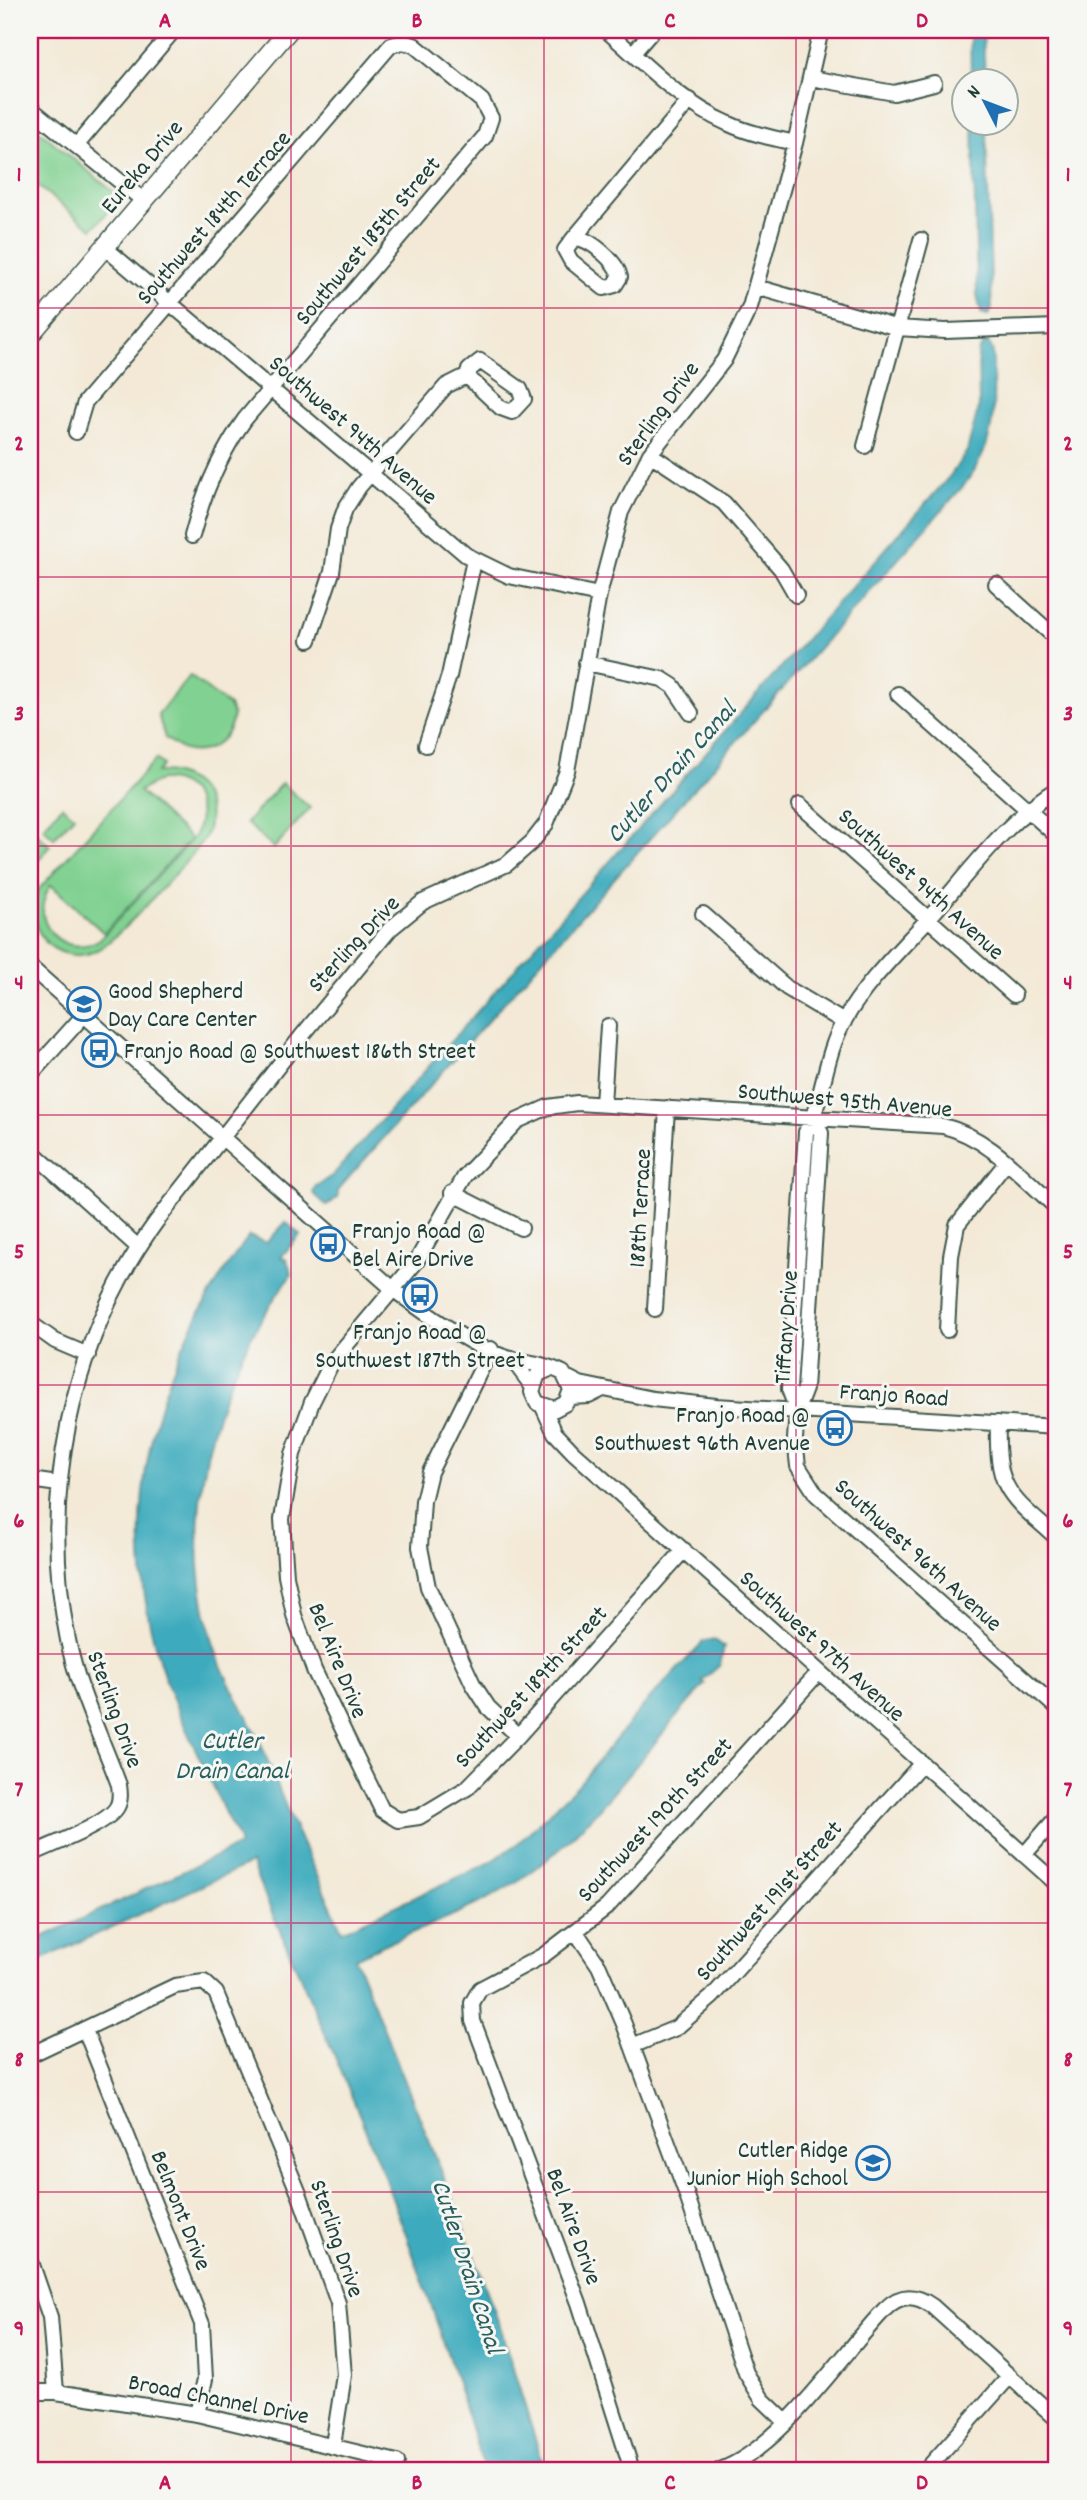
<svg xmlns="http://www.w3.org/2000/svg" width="1087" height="2500" font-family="Dekko,sans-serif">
  <rect width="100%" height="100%" fill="#f6f6f2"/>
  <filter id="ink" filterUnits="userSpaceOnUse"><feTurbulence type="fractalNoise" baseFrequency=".0143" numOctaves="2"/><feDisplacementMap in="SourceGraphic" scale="14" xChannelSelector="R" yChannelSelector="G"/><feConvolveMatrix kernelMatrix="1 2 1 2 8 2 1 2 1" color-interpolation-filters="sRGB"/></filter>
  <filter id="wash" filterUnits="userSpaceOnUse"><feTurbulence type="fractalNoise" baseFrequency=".00686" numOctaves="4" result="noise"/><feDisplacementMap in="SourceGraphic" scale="28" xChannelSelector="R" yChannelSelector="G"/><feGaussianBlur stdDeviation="1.57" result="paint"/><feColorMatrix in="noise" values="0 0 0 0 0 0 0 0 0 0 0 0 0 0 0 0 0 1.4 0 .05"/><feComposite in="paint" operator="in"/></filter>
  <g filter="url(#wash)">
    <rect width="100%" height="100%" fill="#f3e9d6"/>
    <path fill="#81d192" stroke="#508763" stroke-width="2" fill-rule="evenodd" d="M30,123L116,194L113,207L92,229L30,180Z
      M190,676L229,706L233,715C230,738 210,757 184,750C178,748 171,742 165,738L158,714Z
      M156,759L163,765L157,772C193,770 221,801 205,837C191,858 114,945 93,952C77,959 56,954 44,940C32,924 31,908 38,890ZM160,780C193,778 210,811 193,838L100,939C63,962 26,920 51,885L104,933L191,839L139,791Z
      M282,783L310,808L274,848L246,823Z
      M62,806L74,816L54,838L43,828Z
      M35,832L50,846L30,870V838Z"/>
    <path fill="#3eabbd" stroke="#2e7478" stroke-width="2" d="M970,30H983L985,80H971Z
      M973,123H986L992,310L988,315L981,313L977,295Z
      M988,343L993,350C992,403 1001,437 965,484L365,1159L338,1190V1197L327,1206L313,1193L315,1187L333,1175L950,476L967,451L979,406L978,352L983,344Z
      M286,1222L300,1235L281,1257L287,1260L292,1274C210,1383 173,1522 217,1655C227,1684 244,1708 257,1736C269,1761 278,1789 289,1814C306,1853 325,1892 342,1931L489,1863L516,1845L578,1785L645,1704L703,1642L714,1639L724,1647L720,1665L702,1681L705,1684C653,1741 604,1813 544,1862C486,1909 420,1926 355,1958L454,2202L498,2321L545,2470H484C442,2329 392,2188 333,2052C306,1989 277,1926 251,1863L30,1965V1943L240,1845C237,1833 229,1823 224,1811C206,1768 182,1726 166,1681C110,1524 151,1365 249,1236L266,1243Z"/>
  </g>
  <g filter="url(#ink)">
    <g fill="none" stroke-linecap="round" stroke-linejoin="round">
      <g stroke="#3f574c" stroke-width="18">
        <path id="minor" d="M606,30C643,62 681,103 727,123C748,133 772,138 795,143
          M633,53L653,30
          M811,78L894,93L934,83
          M30,108L144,201
          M76,146L174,30
          M574,238L690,100
          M574,238C589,237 617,262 620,277L615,285L604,288L571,261L565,250Z
          M104,247L466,555L509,576L599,595
          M756,287L898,328L945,331L1057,327
          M480,361L520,389L524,399L512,412L501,408L469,378V370Z
          M76,432L85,402L391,45L403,42L414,45L482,101L491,118L485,136L245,419C220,454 203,494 192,536
          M865,446L921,240
          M650,454L724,503L781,569L796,595
          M996,584L1057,639
          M309,640L332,572L338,529L345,509L359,487L446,386L468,375
          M586,663L662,679L673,686L691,713
          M898,694L1057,836
          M426,745L449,676L474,560
          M800,805L1014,995
          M703,914L787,988L844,1022
          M30,967L393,1289C422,1311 476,1350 511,1359C527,1362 548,1365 563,1373L571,1390L566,1403L555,1409L537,1403L532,1392L538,1374L550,1369
          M30,1075L84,1015
          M603,1104L608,1026
          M814,1117L821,1133L805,1389L797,1410L795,1439L798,1466L816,1494L1057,1708
          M30,1150L138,1247
          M452,1193L521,1228
          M655,1309L667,1108
          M30,1323L55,1341L88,1355
          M947,1330L951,1256L957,1225L1006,1163
          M491,1349L430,1472L423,1501L420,1547L428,1587L473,1684L488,1707L518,1736
          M512,1359L532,1386
          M568,1378L580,1384L653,1399L716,1406L1057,1427
          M570,1397L589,1396L603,1389
          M543,1407L555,1433L573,1452L1057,1884
          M797,1410L789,1389L806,1132C824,1098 824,1057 844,1021C866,982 899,951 929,918C969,873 1005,821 1057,789
          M998,1423C996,1491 1009,1495 1057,1538
          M30,1480L58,1484
          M684,1550L518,1736L467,1788L419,1817L398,1820L382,1810L314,1670L294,1615L286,1576L282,1519L293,1454L312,1402L332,1362L416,1262L465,1176L517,1121L548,1107L577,1103L943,1126C989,1137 1023,1178 1057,1208
          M30,1855C50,1845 107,1825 117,1807C121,1800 120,1792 119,1785C101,1736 78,1691 68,1640C39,1497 70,1340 156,1222L301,1037L390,929L423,902L507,864L532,842L546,824L567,771L599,595L621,512L650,454L724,360L750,307L795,143L821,30
          M1024,1855L1057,1817
          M576,1932L599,1966L624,2024L684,2187L746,2373L762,2399L785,2421
          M85,2030L202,2324L205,2379L197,2414
          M632,2046L676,2028L712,1997L921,1764
          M30,2055L175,1986L204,1982L216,1993L300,2196L338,2303L344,2375L333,2445
          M30,2259L50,2317L56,2392
          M30,2392H56L197,2414L397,2462
          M632,2470L579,2303L473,2021L472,2003L480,1989L544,1955L607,1907L819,1672
          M720,2470C779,2450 841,2355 885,2309C900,2294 915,2294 932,2306L1057,2419
          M926,2470L1010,2376"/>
      </g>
      <g stroke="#3f574c" stroke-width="21">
        <path id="major" d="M30,335L289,30"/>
      </g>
      <use href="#minor" stroke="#fff" stroke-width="14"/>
      <use href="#major" stroke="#fff" stroke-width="18"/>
    </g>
  </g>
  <path fill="none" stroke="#c2185b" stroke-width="2" stroke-opacity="0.55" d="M291,30V2470M544,30V2470M796,30V2470M30,308H1057M30,577H1057M30,846H1057M30,1115H1057M30,1385H1057M30,1654H1057M30,1923H1057M30,2192H1057"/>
  <defs>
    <g id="school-ring" transform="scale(1.75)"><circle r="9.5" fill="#f6f6f2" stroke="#1f6fb2" stroke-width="1.5"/><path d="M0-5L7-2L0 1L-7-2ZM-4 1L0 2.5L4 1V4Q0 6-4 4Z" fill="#1f6fb2"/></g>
    <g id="bus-ring" transform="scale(1.75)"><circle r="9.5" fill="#f6f6f2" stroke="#1f6fb2" stroke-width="1.5"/><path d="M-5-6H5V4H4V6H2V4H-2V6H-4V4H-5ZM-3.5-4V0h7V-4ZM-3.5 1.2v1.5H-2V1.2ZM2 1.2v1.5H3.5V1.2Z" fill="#1f6fb2"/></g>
  </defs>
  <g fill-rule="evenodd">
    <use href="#school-ring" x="84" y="1004"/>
    <use href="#bus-ring" x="99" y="1050"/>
    <use href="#bus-ring" x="328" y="1244"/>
    <use href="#bus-ring" x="420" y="1295"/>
    <use href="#bus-ring" x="835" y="1428"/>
    <use href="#school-ring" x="873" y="2163"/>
  </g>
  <g text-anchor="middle" stroke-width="6" stroke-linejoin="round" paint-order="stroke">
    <g font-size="24" fill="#1f3d34" stroke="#f6f6f2">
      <text transform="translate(141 166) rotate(-50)" y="8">Eureka Drive</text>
      <text transform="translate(213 217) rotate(-49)" y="8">Southwest 184th Terrace</text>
      <text transform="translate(367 240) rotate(-50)" y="8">Southwest 185th Street</text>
      <text transform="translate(657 413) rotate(-54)" y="8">Sterling Drive</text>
      <text transform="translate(354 429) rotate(41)" y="8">Southwest 94th Avenue</text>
      <text transform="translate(922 883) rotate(42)" y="8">Southwest 94th Avenue</text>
      <text transform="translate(353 943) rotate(-47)" y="8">Sterling Drive</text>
      <text transform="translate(845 1099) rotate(5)" y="8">Southwest 95th Avenue</text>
      <text transform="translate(639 1208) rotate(-87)" y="8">188th Terrace</text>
      <text transform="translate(785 1327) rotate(-86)" y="8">Tiffany Drive</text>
      <text transform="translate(894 1394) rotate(4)" y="8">Franjo Road</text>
      <text transform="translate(919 1554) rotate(42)" y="8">Southwest 96th Avenue</text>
      <text transform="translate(823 1645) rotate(42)" y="8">Southwest 97th Avenue</text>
      <text transform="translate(339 1660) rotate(68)" y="8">Bel Aire Drive</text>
      <text transform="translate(530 1686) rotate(-47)" y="8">Southwest 189th Street</text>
      <text transform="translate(116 1709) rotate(70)" y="8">Sterling Drive</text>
      <text transform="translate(654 1819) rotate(-47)" y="8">Southwest 190th Street</text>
      <text transform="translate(768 1900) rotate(-48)" y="8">Southwest 191st Street</text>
      <text transform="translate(182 2210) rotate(68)" y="8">Belmont Drive</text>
      <text transform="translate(575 2226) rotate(70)" y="8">Bel Aire Drive</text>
      <text transform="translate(338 2238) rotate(71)" y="8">Sterling Drive</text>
      <text transform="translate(219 2398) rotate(11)" y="8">Broad Channel Drive</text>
    </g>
    <g font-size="24" fill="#1f3d34" stroke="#f6f6f2" text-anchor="start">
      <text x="108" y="998">Good Shepherd<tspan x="108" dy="28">Day Care Center</tspan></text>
      <text x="124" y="1058">Franjo Road @ Southwest 186th Street</text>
      <text x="352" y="1238">Franjo Road @<tspan x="352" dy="28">Bel Aire Drive</tspan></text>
      <text x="420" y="1339" text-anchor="middle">Franjo Road @<tspan x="420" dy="28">Southwest 187th Street</tspan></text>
      <text x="810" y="1422" text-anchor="end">Franjo Road @<tspan x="810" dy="28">Southwest 96th Avenue</tspan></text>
      <text x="848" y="2157" text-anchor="end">Cutler Ridge<tspan x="848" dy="28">Junior High School</tspan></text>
    </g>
    <g font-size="26" font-style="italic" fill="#285e5d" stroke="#f6f6f2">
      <text transform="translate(670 771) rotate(-48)" y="9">Cutler Drain Canal</text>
      <text x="232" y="1748">Cutler<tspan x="232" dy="30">Drain Canal</tspan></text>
      <text transform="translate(469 2266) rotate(72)" y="9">Cutler Drain Canal</text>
    </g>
  </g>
  <rect width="1087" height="2500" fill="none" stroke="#f6f6f2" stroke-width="77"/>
  <g transform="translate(985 102) rotate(312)"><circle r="33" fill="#f6f6f2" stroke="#a0aca6" stroke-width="2"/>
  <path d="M0-5L12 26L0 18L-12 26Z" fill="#1f6fb2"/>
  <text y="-10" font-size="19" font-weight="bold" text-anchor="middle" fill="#1f3d34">N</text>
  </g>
  <rect x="38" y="38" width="1010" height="2424" fill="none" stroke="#c2185b" stroke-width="2.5"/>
  <g font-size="23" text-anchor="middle" font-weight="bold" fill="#c2185b">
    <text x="165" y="27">A</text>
    <text x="417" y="27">B</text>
    <text x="670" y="27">C</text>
    <text x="922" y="27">D</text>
    <text x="19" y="181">1</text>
    <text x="1068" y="181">1</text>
    <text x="19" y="450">2</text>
    <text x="1068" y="450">2</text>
    <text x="19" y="720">3</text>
    <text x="1068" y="720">3</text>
    <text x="19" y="989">4</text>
    <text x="1068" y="989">4</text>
    <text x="19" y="1258">5</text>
    <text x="1068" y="1258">5</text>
    <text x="19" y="1527">6</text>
    <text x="1068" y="1527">6</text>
    <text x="19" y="1796">7</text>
    <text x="1068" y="1796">7</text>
    <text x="19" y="2066">8</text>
    <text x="1068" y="2066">8</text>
    <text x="19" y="2335">9</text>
    <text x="1068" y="2335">9</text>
    <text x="165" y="2489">A</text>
    <text x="417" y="2489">B</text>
    <text x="670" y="2489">C</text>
    <text x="922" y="2489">D</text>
  </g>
</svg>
